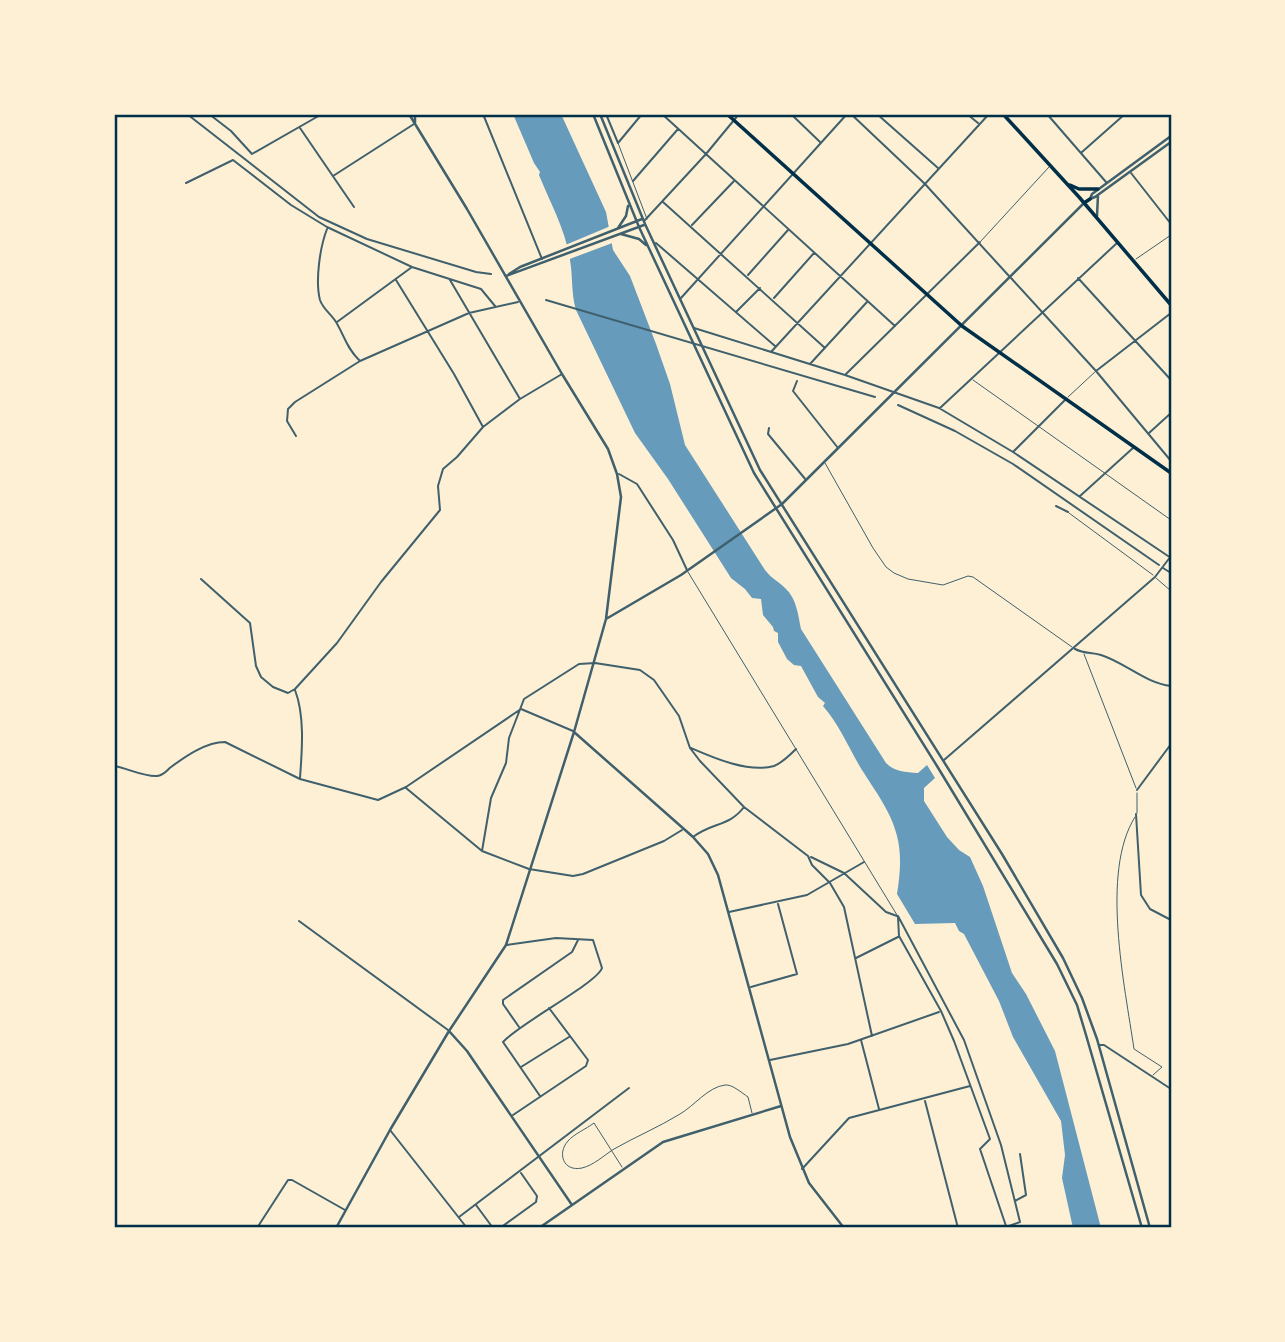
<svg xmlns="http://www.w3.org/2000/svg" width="1285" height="1342" font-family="'Public Sans',sans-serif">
  <rect width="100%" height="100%" fill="#fdf0d5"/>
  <path fill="#669bbc" d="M513,114H561L606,212L613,250L630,276L656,344L670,384L685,445L765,570C772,579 778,581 785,588C797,599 798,615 801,629L886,763C895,772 905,772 918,773L927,765L935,778L924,788V801L947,837L959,850L970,857L983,886L1012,973L1026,994L1055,1051L1101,1228H1073L1062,1178L1065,1155L1061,1121L1013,1037L999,1001L964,934L959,931L955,923L915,924L897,894C900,875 902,855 897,836C891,810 872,787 859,765C847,744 838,723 823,706L825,703L818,697L801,666L794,665L787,659L778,642V633L774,631L773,627L763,615L761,599L752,598L745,589L731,578L668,479L635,433L576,310C571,293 573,277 570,260C566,231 550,202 539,175L540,172L534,163Z"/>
  <path fill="#fdf0d5" d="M613,225L615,242L567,260L563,246Z"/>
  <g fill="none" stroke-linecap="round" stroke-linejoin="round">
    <path stroke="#3f606c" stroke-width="1" d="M618,143L647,219
      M981,241L1049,167
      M1136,259L1171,235
      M973,380L1171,520
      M1068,397L1096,371
      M825,463L873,548L886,567L894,573L908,579L943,585L968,576L973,577L1072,647
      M1069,513L1153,575
      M688,572L897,915
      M1156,578L1171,591
      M1084,654L1136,788
      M1137,813V793
      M1135,817C1100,872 1125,987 1134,1049L1162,1067L1153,1075
      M622,1167L594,1123C586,1129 574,1134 568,1141C557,1153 563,1172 582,1168C594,1165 603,1156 614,1149C635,1137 659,1127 680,1114C694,1106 708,1087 725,1085C732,1084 742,1093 748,1097L752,1113"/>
    <path stroke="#3f606c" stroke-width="2" d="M187,114L319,217L367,239L476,272L491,274
      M851,114L925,184L1009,276
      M877,114L938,168
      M967,114L978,123
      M546,300L875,397
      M898,405L955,431L1013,464L1159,565
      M1163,568L1171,573"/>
    <path stroke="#3f606c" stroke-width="2" d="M209,114L231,131L252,154L322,114
      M483,114L542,259
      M606,114L618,143L642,114
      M662,114L895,326
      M791,114L820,142
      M1047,114L1106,182
      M300,128L354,207
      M1082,152L1125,114
      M1131,173L1171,224
      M333,176L414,124
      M633,181L678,129
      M186,183L233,160L291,205L327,227L412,267L481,289L495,306
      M663,202L825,348
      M645,220L706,154L739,114
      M692,225L734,181
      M327,229C320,247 315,281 320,300C323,309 331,314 336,322C345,337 346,347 359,360
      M656,243L775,346
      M748,275L788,230
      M1011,278L1096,371L1171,461
      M1078,278L1171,380
      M396,280L454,374L483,427
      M450,280L520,399
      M681,298L847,114
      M774,298L814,253
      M737,311L760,288
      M337,322L412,267
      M694,328L845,375L939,408L1013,452L1171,558
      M771,352L989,114
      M810,364L867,302
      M1096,371L1171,313
      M846,374L980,242
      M797,381L793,391L838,448
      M940,408L1117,243
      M769,428L768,434L806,480
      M1149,433L1171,413
      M296,436L287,421L288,409L295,402L360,361L469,313L518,302
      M1013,452L1066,399
      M619,474L637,484L673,540L687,570
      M1080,496L1133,448
      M1056,506L1068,512
      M201,579L250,623L256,666L261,677L273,687L288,693L295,689L337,643L381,582L440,510L438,486L443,469L457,457L483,427L520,399L562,374
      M1075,649C1085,654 1091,652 1101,655C1126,663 1145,683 1171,686
      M295,690C305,716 302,751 300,778
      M691,748C714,758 748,773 774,766C782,763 790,755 796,749
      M944,760L1155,577L1171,556
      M114,766C127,768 144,777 157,776C164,775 166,771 171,767C186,756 206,742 225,742L300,779L378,800L406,787L521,709L573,731
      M406,788L482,851L529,869L573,876L583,874L664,841L682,830
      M1137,790L1171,744
      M1136,814L1141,895L1150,909L1171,920
      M693,837C712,822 729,827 744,807
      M482,851L491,798L506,763L509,738L524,699L579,664L595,663L640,670L654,680L679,716L690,748L700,761L744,807L808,856L812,865L830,883L844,907L872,1036
      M811,857L844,873L886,912L897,916
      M729,912L807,895L864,862
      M898,916L964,1040L1001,1145L1020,1222L1006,1227
      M898,917L899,936L941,1011L954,1041L990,1139L980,1149L1006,1226
      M299,921L448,1030
      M507,945L556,938L593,940L602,968C596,984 520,1023 503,1042L540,1096
      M856,958L898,937
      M751,987L797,974L778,904
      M519,1027L503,1004V1000L572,952L578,940
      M861,1040L879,1109
      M1100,1045H1104L1171,1089
      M770,1060L848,1044L939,1012
      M521,1067L569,1037
      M925,1101L958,1228
      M513,1115L586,1066L588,1060L549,1008
      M390,1130L467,1228
      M802,1169L849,1118L970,1086
      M1015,1201L1026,1195L1020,1154
      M476,1205L493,1228
      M459,1217L629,1088
      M257,1228L288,1180H292L345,1210
      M500,1228L536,1202L537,1196L521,1173"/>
    <path stroke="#3f606c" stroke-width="2.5" d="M593,114L639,227L754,473L937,766L1057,964L1077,1005L1086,1035L1142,1228
      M600,114L645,224L760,470L1002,854L1063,958L1082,998L1097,1039L1150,1228
      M415,124V114
      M1090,199L1092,194L1171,136
      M1090,199L1095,197L1171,142
      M1097,216L1098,195
      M618,228L626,216L628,206
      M621,234L639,239L646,245
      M509,274L520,267L642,219
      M506,276L644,225
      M606,619L681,575L782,504L1084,203
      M574,732L693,837L708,854L718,875L790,1137L809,1183L844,1228
      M449,1031L467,1051L572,1205
      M336,1228L390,1130L449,1031L506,945L574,732L606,619L621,497L617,474L608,449L562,374L467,209L409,114
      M539,1228L663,1142L781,1106"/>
    <path stroke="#003049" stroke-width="3.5" d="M727,114L962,326L1171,473
      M1003,114L1079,197L1171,305
      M1070,185L1079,189H1098
      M1084,203L1090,199"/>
  </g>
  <rect width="1285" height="1342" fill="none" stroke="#fdf0d5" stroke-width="231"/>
  <rect x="116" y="116" width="1054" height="1110" fill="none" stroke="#003049" stroke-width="2.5"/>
</svg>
